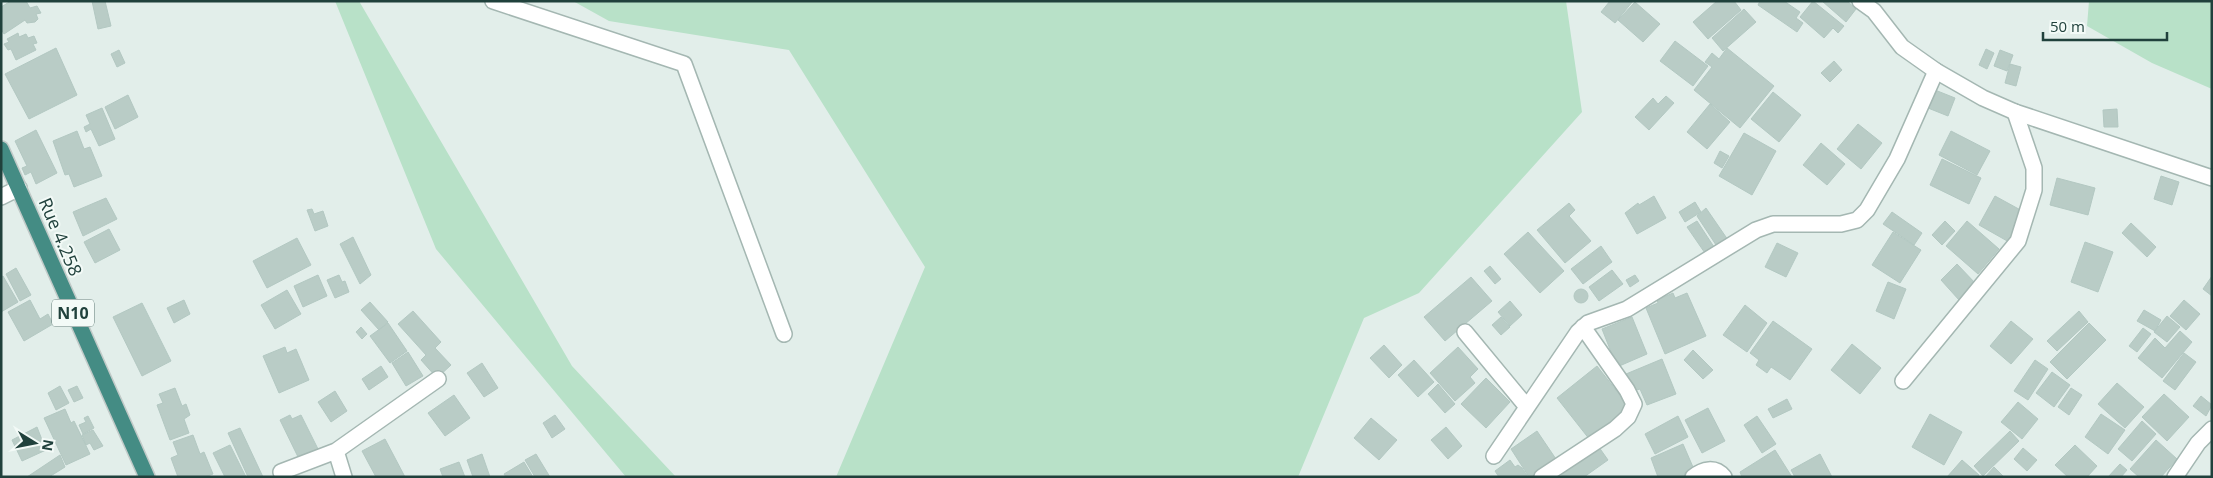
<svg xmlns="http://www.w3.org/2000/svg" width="2213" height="478" font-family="'Open Sans',sans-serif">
  <rect width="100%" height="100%" fill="#e2eeea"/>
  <path fill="#b8e1c8" d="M335,1H359L572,366L676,477H626L436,249Z
    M573,1H1566L1582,112L1419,293L1364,318L1298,477H836L925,267L789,50L609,21Z
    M2089,1H2212V89L2152,63L2087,26Z"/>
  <path fill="#b9ccc6" stroke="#b3c8c2" d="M11,1H26L30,8L37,6L41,13L36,14L38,19L35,22L27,23L25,20L4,34L1,29V7Z
    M92,1H105L111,26L98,29Z
    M1610,1H1633L1615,23L1601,12Z
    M1717,1H1734L1741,10L1708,39L1693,22Z
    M1760,1H1784L1800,12L1796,18L1803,23L1797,32L1758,5Z
    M1813,1L1844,26L1838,33L1833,28L1824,38L1800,17Z
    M1822,1H1847L1856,9L1846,22Z
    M1635,2L1660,24L1643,42L1618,20Z
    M1744,9L1756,22L1723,51L1712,38Z
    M18,33L19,37L26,34L28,38L34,36L37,43L33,44L36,50L16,60L11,49L8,50L4,44L9,42L7,39Z
    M1675,41L1708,66L1693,86L1660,61Z
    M56,48L77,95L29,119L5,74Z
    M1727,48L1774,86L1740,128L1694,90L1712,67L1705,62L1712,53L1719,59Z
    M1986,49L1994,53L1987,69L1979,65Z
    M119,50L125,63L117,67L111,54Z
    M2000,50L2013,55L2007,71L1994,66Z
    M1834,61L1842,70L1830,82L1821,73Z
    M2010,64L2021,67L2016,86L2005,83Z
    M1935,90L1955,98L1948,116L1928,108Z
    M1773,92L1801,115L1779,142L1751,119Z
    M128,95L138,117L115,129L105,107Z
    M1666,96L1674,103L1649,130L1635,117L1653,98L1658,104Z
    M1710,104L1730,122L1707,149L1687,132Z
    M102,108L115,139L99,146L91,129L86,132L84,127L90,124L86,115Z
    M2117,109L2118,127H2104L2103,110Z
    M1858,124L1882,143L1861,169L1837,149Z
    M36,130L57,173L36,184L31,172L25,175L22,168L27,166L15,141Z
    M77,131L84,149L90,147L102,176L74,187L69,174L65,175L53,141Z
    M1951,131L1990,151L1977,175L1939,155Z
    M1744,133L1776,151L1752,195L1719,176Z
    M1821,143L1845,164L1827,185L1803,165Z
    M1720,151L1729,156L1722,168L1714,163Z
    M1942,159L1981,178L1969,204L1930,185Z
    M2161,176L2179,182L2172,205L2154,199Z
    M2057,178L2095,188L2088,215L2050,205Z
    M1654,196L1666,218L1637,234L1625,213L1638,203L1639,205Z
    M1995,196L2026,213L2009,242L1979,225Z
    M106,198L117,219L83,236L73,212Z
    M1695,202L1701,212L1685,222L1679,212Z
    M1569,203L1575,210L1569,216L1591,241L1565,263L1537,230Z
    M1706,208L1728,240L1718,248L1697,216Z
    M312,209L314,214L323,211L328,226L315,231L307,210Z
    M1892,212L1922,233L1914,245L1883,224Z
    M1697,221L1716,250L1707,256L1687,227Z
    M1945,221L1955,231L1942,245L1932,235Z
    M1967,221L1999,249L1978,274L1946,246Z
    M2131,223L2156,247L2147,257L2122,233Z
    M109,229L120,250L95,263L84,242Z
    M1528,232L1564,271L1540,293L1504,254Z
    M1893,232L1921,250L1900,283L1872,265Z
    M353,237L371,275L360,284L340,244Z
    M297,238L311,265L267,288L253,261Z
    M2085,242L2113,252L2098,292L2071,282Z
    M1777,243L1798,253L1786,277L1765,267Z
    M1601,246L1612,262L1583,284L1571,269Z
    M1957,264L1976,284L1959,300L1941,280Z
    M1490,266L1501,279L1495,284L1484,271Z
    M16,268L31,295L20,301L6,274Z
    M1612,270L1623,284L1599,301L1589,287Z
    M318,275L327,296L303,307L294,286Z
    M339,275L342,282L345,281L349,292L335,298L327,280Z
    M1635,275L1639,281L1630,287L1626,280Z
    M3,276L18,302L1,312V277Z
    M2212,276V296L2203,289Z
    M1471,277L1492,301L1445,341L1424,317Z
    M1888,282L1906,289L1894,319L1876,311Z
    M1574 296a7 7 0 1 1 14 0a7 7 0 1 1-14 0Z
    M287,290L301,314L275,329L261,305Z
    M1673,293L1675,298L1687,293L1706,336L1665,354L1646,308L1658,303L1657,300Z
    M30,300L40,319L48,314L53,324L24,341L8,312Z
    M184,300L190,314L174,323L167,308Z
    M2184,300L2200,314L2186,330L2170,316Z
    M1510,301L1522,315L1510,326L1498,312Z
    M370,302L388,322L379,330L361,310Z
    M142,303L171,361L142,376L113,317Z
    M1745,305L1767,323L1747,352L1723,335Z
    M2144,310L2161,320L2155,331L2137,321Z
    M413,311L441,342L435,348L451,365L437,378L421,360L426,355L398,324Z
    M2079,311L2088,322L2057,351L2047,341Z
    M2167,316L2180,327L2167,342L2154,332Z
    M1501,317L1510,327L1501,335L1492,325Z
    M1632,317L1647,354L1617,367L1602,329Z
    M1773,321L1812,349L1790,380L1771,367L1767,373L1756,365L1759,360L1750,353Z
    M2011,321L2033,339L2011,364L1990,346Z
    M388,323L407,351L390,363L370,336Z
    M2089,323L2106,340L2067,379L2050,362Z
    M361,327L367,334L362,339L356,332Z
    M2143,328L2151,334L2137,352L2129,346Z
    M2180,331L2192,342L2162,378L2138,358L2155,338L2165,348Z
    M1852,344L1881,368L1860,394L1831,370Z
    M1384,345L1402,365L1389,378L1370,358Z
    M285,347L287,353L296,349L309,380L279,393L263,356Z
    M1458,347L1478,369L1470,377L1475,383L1455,401L1430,373Z
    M1693,350L1713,370L1703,379L1684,360Z
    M408,352L423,376L406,386L392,363Z
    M2184,353L2196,362L2175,390L2163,381Z
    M1662,359L1676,394L1647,405L1640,389L1633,391L1626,374Z
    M1414,360L1434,382L1418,397L1398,375Z
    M2035,360L2048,369L2028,400L2014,391Z
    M482,363L498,388L484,397L467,373Z
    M381,366L388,377L369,390L362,379Z
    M1597,366L1630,408L1590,440L1557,398Z
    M2052,372L2070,385L2054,407L2036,393Z
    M1486,378L1510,402L1486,428L1461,404Z
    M2117,383L2144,407L2125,428L2098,404Z
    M1438,384L1455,404L1445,413L1428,394Z
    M60,386L69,403L56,410L48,393Z
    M77,386L83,398L74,402L68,390Z
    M175,388L182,406L186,404L190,415L184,419L189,433L170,440L157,405L163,403L159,394Z
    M2071,388L2082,395L2069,415L2058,407Z
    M335,391L347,411L331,422L318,402Z
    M2164,394L2189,417L2167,441L2142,417Z
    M454,395L470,418L445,436L428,413Z
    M2201,396L2212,405L2206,416L2193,406Z
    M1787,399L1792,409L1773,418L1768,409Z
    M2018,402L2038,419L2022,439L2001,422Z
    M1708,408L1725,441L1702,453L1685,420Z
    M65,409L71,423L74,421L90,454L66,465L44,418Z
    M1930,414L1962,432L1944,465L1912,447Z
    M2101,414L2125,430L2108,454L2085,437Z
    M290,415L292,419L301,415L319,451L300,461L280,420Z
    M555,415L565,429L552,438L543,423Z
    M88,416L94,428L83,434L79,425L86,422L84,418Z
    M1678,416L1688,437L1655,454L1645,434Z
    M1757,416L1776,444L1762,453L1744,425Z
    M1371,418L1397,440L1379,460L1354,438Z
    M2142,421L2156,434L2132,461L2118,449Z
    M37,427L46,450L22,461L12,440Z
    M1446,427L1462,446L1448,459L1431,440Z
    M240,428L263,477H248L228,433Z
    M93,430L103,446L94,450L90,443L86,445L82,435Z
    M1537,431L1558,462L1536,477H1529L1511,449Z
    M2010,431L2019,441L1983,476L1974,466Z
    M193,435L200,454L204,452L213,474L205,477H178L171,458L178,455L173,442Z
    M385,439L405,477H376L362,451Z
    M2156,440L2177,459L2161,477H2139L2130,469Z
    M1596,443L1608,460L1584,477H1563L1557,469Z
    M1683,444L1696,474L1688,477H1658L1651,458Z
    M230,445L246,477H225L213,453Z
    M2075,445L2097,466L2087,477H2068L2055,465Z
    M2023,448L2037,460L2027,471L2014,459Z
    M1775,450L1792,477H1742L1740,472Z
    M482,454L490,477H473L467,460Z
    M536,454L550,477H535L525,460Z
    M1820,454L1832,477H1795L1791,470Z
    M60,455L65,467L49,477H27Z
    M1510,460L1515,467L1518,465L1522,468L1528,477H1499L1495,471Z
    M1962,460L1979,475L1978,477H1947Z
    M459,462L465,477H443L440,469Z
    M524,462L533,477H506L504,474Z
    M2120,464L2127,470L2121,477H2108Z
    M1994,467L2004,477H1985Z"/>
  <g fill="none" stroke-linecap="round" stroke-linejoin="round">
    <g stroke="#a4b7b2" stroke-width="18">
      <path id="minor" d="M493,1L684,64L784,334
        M1,197L19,188
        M1465,332L1527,407
        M1903,381L2018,241L2034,190V168L2015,112
        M336,451L344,477
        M1494,456L1578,332L1588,323L1627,309L1756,230L1773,224H1841L1857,220L1867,210L1897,159L1936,71
        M281,472L336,451L438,379
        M1542,477L1615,429L1628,417L1634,404L1627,390L1583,327
        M1693,477C1703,469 1715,466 1724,477
        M2175,477L2198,443L2212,429"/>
    </g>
    <g stroke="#a4b7b2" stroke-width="18">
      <path id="tertiary" d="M1860,1L1874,11L1902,47L1936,71L1983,98L2015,112L2212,178"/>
    </g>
    <g stroke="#c1cac8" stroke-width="18">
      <path id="trunk" d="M1,149L147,477"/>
    </g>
    <use href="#minor" stroke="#fff" stroke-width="15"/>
    <use href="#tertiary" stroke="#fff" stroke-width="15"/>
    <use href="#trunk" stroke="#448c84" stroke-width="15"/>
  </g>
  <g text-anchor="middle" stroke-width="4" stroke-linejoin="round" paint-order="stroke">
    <rect fill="#f3faf7" stroke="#5f7874" stroke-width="1" x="52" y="299.5" width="42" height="27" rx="4"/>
    <g font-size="16" font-weight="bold" fill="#20413c">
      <text x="73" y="319">N10</text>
    </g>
    <g font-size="18" fill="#20413c" stroke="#f3faf7">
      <text transform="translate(60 237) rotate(67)" y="6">Rue 4.258</text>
    </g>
  </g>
  <rect width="2213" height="478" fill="none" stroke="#20413c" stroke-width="5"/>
  <g transform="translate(35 443) rotate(100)" stroke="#f3faf7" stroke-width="4" paint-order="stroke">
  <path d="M0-4L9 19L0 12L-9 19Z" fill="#20413c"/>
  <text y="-8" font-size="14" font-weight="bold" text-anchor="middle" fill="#20413c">N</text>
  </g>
  <path d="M2043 32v8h124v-8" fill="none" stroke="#20413c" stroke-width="2.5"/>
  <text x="2050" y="32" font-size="15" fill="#20413c" stroke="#f3faf7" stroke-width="4" paint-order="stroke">50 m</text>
</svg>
